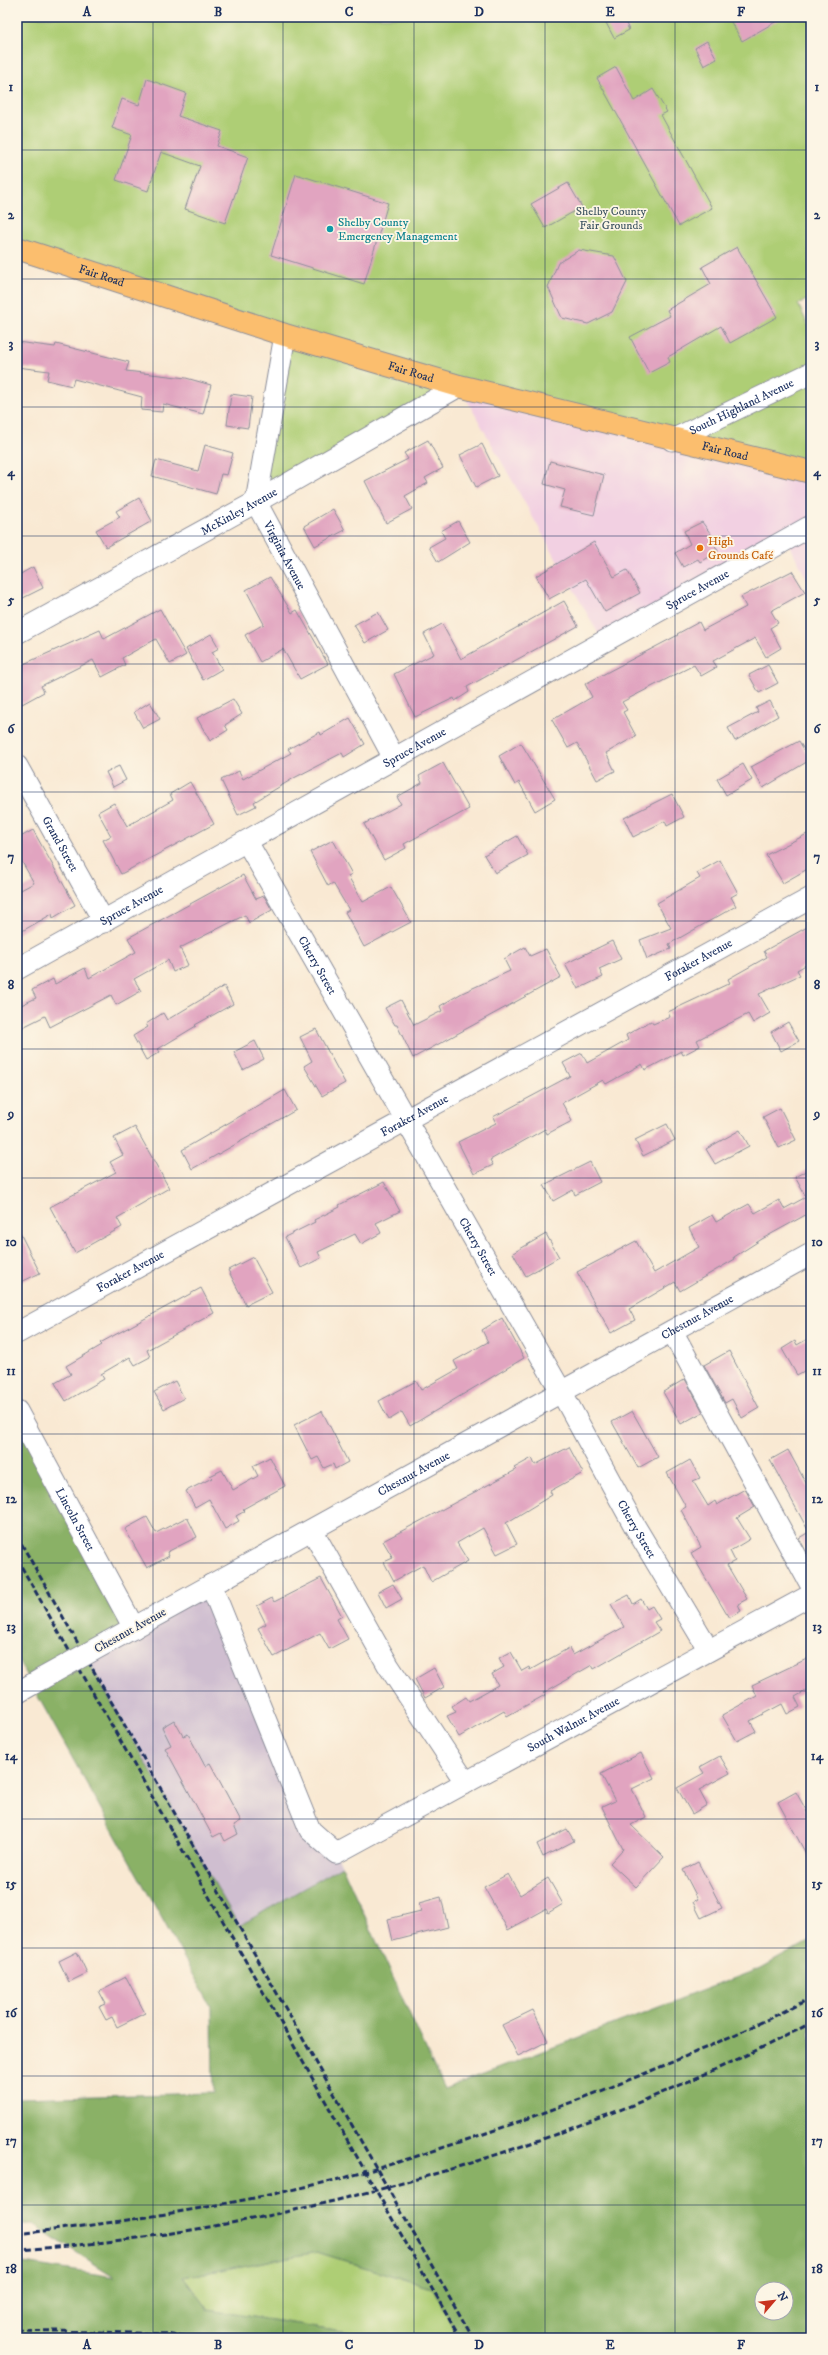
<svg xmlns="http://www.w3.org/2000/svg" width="828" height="2355" font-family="'IM FELL DW Pica',serif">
  <rect width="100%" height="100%" fill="#fcf5e5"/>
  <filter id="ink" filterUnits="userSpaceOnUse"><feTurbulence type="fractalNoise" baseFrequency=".025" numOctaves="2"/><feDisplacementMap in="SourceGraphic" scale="8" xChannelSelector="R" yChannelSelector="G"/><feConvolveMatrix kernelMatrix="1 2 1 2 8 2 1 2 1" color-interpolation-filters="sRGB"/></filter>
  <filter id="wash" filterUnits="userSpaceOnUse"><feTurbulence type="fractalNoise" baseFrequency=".012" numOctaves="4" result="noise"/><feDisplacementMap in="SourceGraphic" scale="16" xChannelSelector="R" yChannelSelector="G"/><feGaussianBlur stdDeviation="0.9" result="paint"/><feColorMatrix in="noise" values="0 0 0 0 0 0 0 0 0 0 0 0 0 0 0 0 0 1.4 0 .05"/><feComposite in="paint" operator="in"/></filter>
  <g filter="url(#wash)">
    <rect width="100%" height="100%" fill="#f9e9d3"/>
    <path fill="#f2d0e2" d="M459,386L811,472V587L787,540L603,642Z"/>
    <path fill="#cfbed0" d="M211,1585L310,1830L336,1853L342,1866L239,1927L85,1655Z"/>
    <path fill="#aece75" stroke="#647e6a" d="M17,17H811V298L798,304L811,331V472L459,386L256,502L285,335L17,248Z
      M317,2252L432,2288L460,2338H349V2332L208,2310L183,2277Z"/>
    <path fill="#8ab166" stroke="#527062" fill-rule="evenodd" d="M17,1411L134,1628L85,1656L239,1926L342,1866L444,2089L761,1968L811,1940V2338H460L432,2288L317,2252L183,2277L208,2310L349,2332V2338H17V2262L115,2277L32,2224L17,2225V2098L213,2093L212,2008L17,1659ZM762,2289H786V2313H762Z"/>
    <g id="blocks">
      <path fill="#e1a4c0" d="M603,17H623L629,30L614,38Z
        M728,17H784L742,41Z
        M707,41L717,59L704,66L695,48Z
        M616,67L634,101L653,89L667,112L661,115L712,208L679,226L597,78Z
        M147,79L186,93L178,116L222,131L217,146L248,157L225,223L185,209L200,166L161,152L148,191L116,180L132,135L112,128L122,99L139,105Z
        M296,174L388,203L364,284L271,255Z
        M568,183L582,207L545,228L531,204Z
        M737,247L777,317L730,343L721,326L668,357L670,362L649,373L630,337L670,316L667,310L711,284L702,267Z
        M579,250L614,256L627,282L612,312L588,324L562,318L548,287L558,263Z
        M17,342L55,347L56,344L129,362L126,371L186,378L211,385L203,414L163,404L162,412L141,410L142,397L74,379L72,386L47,380L49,371L17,367Z
        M231,394L252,397L248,428L227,425Z
        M428,440L443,468L425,478L428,483L405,496L412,509L386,523L365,481L408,459L404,453Z
        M482,444L498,476L476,487L460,455Z
        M205,445L233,453L227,475L221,474L216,494L152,476L156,460L198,471Z
        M550,461L604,475L594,515L560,507L565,490L544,484Z
        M139,498L152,521L106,547L96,530L120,517L116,511Z
        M333,509L345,530L315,546L304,526Z
        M458,521L470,542L438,562L429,547L445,538L441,531Z
        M702,522L716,541L713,542L718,551L700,562L698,559L683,567L675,553L690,544L684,531Z
        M594,542L614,577L627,570L640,593L605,612L586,579L549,599L536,576Z
        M33,567L43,588L17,601V576Z
        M792,571L805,592L771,611L778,623L770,628L781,648L766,657L755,638L713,661L717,667L701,676L694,665L622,702L627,710L623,712L636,736L606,753L615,771L597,780L577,743L568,748L552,720L592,697L585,684L678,635L677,634L699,622L703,630L746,607L741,597Z
        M270,577L292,613L297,610L328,664L300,679L283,649L260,662L245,635L264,624L246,590Z
        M564,601L578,626L467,687L469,692L455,701L454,698L415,717L394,674L434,654L424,634L442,624L461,659Z
        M160,609L186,655L170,664L156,639L122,658L125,665L102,677L93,660L41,686L44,692L22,704L17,695V667L100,630L104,639Z
        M378,612L388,630L365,643L354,625Z
        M211,634L219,648L212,652L222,669L203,680L186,649Z
        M768,665L778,683L759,693L749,675Z
        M233,699L242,714L225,725L228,730L210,741L197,718Z
        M770,701L778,716L735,741L728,728L758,712L756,708Z
        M150,702L160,719L143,728L134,712Z
        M350,718L365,744L344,757L342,753L294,778L254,802L256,806L238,815L221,780L239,771L243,779L291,753L288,749L320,732L321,735Z
        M799,741L810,760L763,788L751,767Z
        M521,743L555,799L535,811L519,782L515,785L499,756Z
        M443,763L469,809L404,844L406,848L384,860L364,824L401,804L397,797L422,783L419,776Z
        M743,764L752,780L726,795L717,779Z
        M119,766L126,780L113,787L106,772Z
        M190,782L214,824L121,874L103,840L111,836L98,812L114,803L127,826L173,800L170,794Z
        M672,794L684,817L667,826L665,821L633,837L624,818Z
        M33,830L75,905L53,918L52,914L17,934V892L34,883L17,853V839Z
        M811,832V867L783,883L766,855Z
        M517,836L528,855L495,873L484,855Z
        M333,840L352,874L348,876L363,902L391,887L411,922L364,947L345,912L349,910L333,883L328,886L310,852Z
        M720,860L738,893L731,897L736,906L669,944L671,949L647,959L640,940L671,928L657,903L700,878L697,873Z
        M243,875L256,899L264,896L272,910L249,923L245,915L180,948L188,965L173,972L168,960L134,979L141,991L116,1005L111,995L50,1027L45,1016L17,1030V1007L36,998L32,990L53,979L55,984L85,968L89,978L136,952L128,938Z
        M811,925V962L797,970L800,975L759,994L770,1013L753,1023L748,1014L697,1040L700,1046L683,1055L681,1051L645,1070L642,1064L606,1084L603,1080L562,1103L572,1121L547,1134L545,1129L490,1160L493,1165L474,1174L458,1142L496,1123L493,1117L570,1076L563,1063L582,1053L587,1063L628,1040L626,1035L651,1021L653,1024L670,1017L668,1012L730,983L728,979L767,957L764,951Z
        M612,941L621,959L599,969L603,977L578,989L565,964Z
        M525,947L530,956L546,949L561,977L413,1058L397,1025H395L385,1008L401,1000L414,1025L442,1011L440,1006L462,993L510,971L504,959Z
        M224,986L233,1004L195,1025L196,1026L158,1049L160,1052L146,1060L133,1036L148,1027L146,1024L163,1013L167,1020Z
        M788,1022L799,1041L781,1051L771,1032Z
        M316,1029L345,1083L322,1096L304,1066L312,1061L300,1037Z
        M255,1041L264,1059L243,1070L234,1052Z
        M285,1090L296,1110L192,1169L182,1150Z
        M780,1108L796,1140L779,1148L763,1117Z
        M667,1124L675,1140L643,1156L635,1140Z
        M135,1127L169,1188L117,1218L122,1227L75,1253L50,1207L116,1172L110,1162L123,1155L114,1138Z
        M740,1130L749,1146L715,1164L706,1149Z
        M590,1162L600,1182L575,1195L573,1190L553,1201L544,1185Z
        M811,1168V1212L762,1239L734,1257L735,1259L680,1291L675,1282L629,1309L635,1320L611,1333L577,1272L636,1241L654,1273L699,1247L689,1228L712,1215L716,1222L749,1204L755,1213L779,1200L784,1209L806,1197L795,1177Z
        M384,1182L400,1211L376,1223L381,1233L361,1244L355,1234L318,1252L321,1258L301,1268L285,1237L315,1222L314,1220L340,1207L339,1205Z
        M17,1227L40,1273L17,1284Z
        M546,1234L559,1257L526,1276L513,1253Z
        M253,1257L272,1292L246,1305L228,1270Z
        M201,1288L214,1313L147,1350L150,1357L135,1365L130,1357L101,1374L104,1379L66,1401L55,1383L71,1374L66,1366L102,1345L100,1343Z
        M502,1318L524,1358L410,1426L402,1412L389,1420L379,1401L416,1381L421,1390L458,1369L454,1361L488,1342L482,1330Z
        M811,1337V1367L797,1375L782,1349L795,1341L797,1345Z
        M729,1351L759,1408L742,1418L732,1399L725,1403L704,1365Z
        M685,1379L703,1412L681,1424L663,1392Z
        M175,1381L184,1398L164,1409L154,1392Z
        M322,1411L348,1462L335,1469L333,1464L324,1468L318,1457L312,1460L294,1425Z
        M632,1411L658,1457L638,1468L612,1422Z
        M569,1447L583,1473L550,1491L552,1495L506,1523L517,1544L497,1554L483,1528L457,1543L468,1561L431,1582L423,1565L394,1581L384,1562L393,1558L383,1541L516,1470L514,1468L532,1458L535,1465Z
        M788,1450L811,1492V1560L799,1538L809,1532L770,1460Z
        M270,1457L285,1486L243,1509L245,1511L236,1516L239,1521L225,1529L209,1499L195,1507L186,1491L212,1478L210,1476L222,1470L233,1490L258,1476L253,1466Z
        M690,1460L700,1478L693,1481L708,1506L715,1501L717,1505L745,1489L755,1507L737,1518L750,1539L730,1551L735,1561L727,1565L747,1599L738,1604L741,1611L729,1618L691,1553L701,1547L681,1510L686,1507L667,1473Z
        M147,1517L156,1533L187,1517L197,1537L167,1552L169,1556L147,1568L125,1529Z
        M321,1578L342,1616L337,1619L348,1639L329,1649L320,1633L274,1657L258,1628L266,1624L257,1606L272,1598L274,1602Z
        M393,1584L402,1599L386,1608L378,1592Z
        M629,1595L633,1604L641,1599L647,1609L652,1606L660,1619L654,1622L660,1631L594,1669L592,1665L543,1693L545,1695L507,1716L504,1711L459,1737L447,1716L456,1712L452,1706L466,1697L469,1701L498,1685L492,1674L504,1667L499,1658L511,1652L522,1671L529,1667L530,1670L569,1648L573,1655L624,1627L611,1604Z
        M811,1657V1688L795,1697L800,1707L787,1714L782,1704L750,1721L756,1731L737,1741L722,1715L757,1696L752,1685Z
        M434,1668L444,1687L425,1698L415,1679Z
        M174,1720L183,1736L188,1734L205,1766L210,1763L241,1821L234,1825L238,1834L225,1841L221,1833L213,1837L165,1748L171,1745L162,1727Z
        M641,1753L654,1778L632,1789L646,1817L631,1825L664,1857L636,1887L610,1863L623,1849L602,1807L615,1801L601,1774Z
        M720,1756L730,1773L699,1790L707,1805L692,1814L677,1788L704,1773L700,1767Z
        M796,1792L811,1819V1863L778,1802Z
        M567,1829L574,1841L543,1857L537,1844Z
        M698,1862L722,1908L701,1918L693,1902L698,1899L683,1870Z
        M508,1874L520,1895L548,1878L563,1904L548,1913L546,1909L508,1930L484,1887Z
        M441,1897L448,1927L393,1941L388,1919L421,1911L419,1903Z
        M77,1952L87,1973L69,1982L59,1961Z
        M126,1977L145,2013L117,2027L112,2017L106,2020L99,2007L106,2004L99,1991Z
        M533,2010L548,2041L518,2056L502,2025Z"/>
    </g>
  </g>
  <g filter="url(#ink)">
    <use href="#blocks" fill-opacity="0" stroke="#8a8c98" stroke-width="1"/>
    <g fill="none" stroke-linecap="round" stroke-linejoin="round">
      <g stroke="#8a8c98" stroke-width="23">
        <g id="minor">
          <path id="s1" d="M285,335L256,502L394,758"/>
          <path id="s2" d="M672,440L811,373"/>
          <path id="s3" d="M17,633L256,502L459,386"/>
          <path id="s4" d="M17,766L104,922"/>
          <path id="s5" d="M247,842L562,1393L634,1525L709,1650"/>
          <path id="s6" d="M17,969L811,526"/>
          <path d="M672,1331L811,1585"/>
          <path id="s7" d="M17,1333L811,898"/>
          <path id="s8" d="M17,1411L134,1628"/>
          <path d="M312,1530L388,1665L466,1783"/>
          <path id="s9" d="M211,1585L310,1830L336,1853L811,1595"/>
          <path id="s10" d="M108,1642L811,1254"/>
          <path d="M17,1693L43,1678"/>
        </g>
      </g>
      <g stroke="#8a8c98" stroke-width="24">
        <g id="major">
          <path id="s11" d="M17,248L285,335L459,386L811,472"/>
        </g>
      </g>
      <use href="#minor" stroke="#fff" stroke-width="21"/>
      <use href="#major" stroke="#fbbe6e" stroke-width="22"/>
      <path stroke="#1b2f5e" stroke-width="3" stroke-dasharray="6 3" stroke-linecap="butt" d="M17,1536L473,2338
        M17,1559L460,2338
        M17,2234C128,2222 239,2204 347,2177C405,2161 461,2142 518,2122C618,2086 716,2046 811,1998
        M17,2250C286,2233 572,2147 811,2023
        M17,2330L172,2334L195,2338"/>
      <g stroke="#8a8c98" stroke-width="23" stroke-linecap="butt">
        <path id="minor-bridge" d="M43,1678L108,1642"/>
      </g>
      <use href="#minor-bridge" stroke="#fff" stroke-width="21"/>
    </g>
  </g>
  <path fill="none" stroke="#1b2f5e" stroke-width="1" stroke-opacity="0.55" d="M153,17V2338M283,17V2338M414,17V2338M545,17V2338M675,17V2338M17,150H811M17,279H811M17,407H811M17,536H811M17,664H811M17,792H811M17,921H811M17,1049H811M17,1178H811M17,1306H811M17,1434H811M17,1563H811M17,1691H811M17,1819H811M17,1948H811M17,2076H811M17,2205H811"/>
  <circle fill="#0f9aa8" stroke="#fcf5e5" stroke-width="1.5" cx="330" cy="229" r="4"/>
  <circle fill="#e8710a" stroke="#fcf5e5" stroke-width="1.5" cx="700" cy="548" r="4"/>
  <g text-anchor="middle" stroke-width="3.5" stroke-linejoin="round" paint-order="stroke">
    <g font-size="12" fill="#405764" stroke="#fcf5e5">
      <text x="611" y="215">Shelby County<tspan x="611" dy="14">Fair Grounds</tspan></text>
    </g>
    <g font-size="12" fill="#0d838f" stroke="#fcf5e5" text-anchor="start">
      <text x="338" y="226">Shelby County<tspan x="338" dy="14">Emergency Management</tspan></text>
    </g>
    <g font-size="12" fill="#1b2f5e" stroke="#fcf5e5">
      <text dy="4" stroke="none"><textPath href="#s11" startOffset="89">Fair Road</textPath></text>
      <text dy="4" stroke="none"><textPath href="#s11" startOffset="413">Fair Road</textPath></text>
      <text dy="4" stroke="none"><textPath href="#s2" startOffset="77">South Highland Avenue</textPath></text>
      <text dy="4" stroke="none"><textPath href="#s11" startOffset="737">Fair Road</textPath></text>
      <text dy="4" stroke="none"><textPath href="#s3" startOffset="253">McKinley Avenue</textPath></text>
      <text dy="4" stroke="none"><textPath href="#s1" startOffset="230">Virginia Avenue</textPath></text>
      <text dy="4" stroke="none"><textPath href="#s6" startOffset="779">Spruce Avenue</textPath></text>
      <text dy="4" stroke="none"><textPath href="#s6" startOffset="455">Spruce Avenue</textPath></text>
      <text dy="4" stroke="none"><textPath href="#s4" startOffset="89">Grand Street</textPath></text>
      <text dy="4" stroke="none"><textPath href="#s6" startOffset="131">Spruce Avenue</textPath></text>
      <text dy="4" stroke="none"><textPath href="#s7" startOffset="777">Foraker Avenue</textPath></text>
      <text dy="4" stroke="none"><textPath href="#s5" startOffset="142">Cherry Street</textPath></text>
      <text dy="4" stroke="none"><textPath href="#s7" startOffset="453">Foraker Avenue</textPath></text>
      <text dy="4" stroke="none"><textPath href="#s5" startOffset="466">Cherry Street</textPath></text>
      <text dy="4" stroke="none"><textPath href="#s7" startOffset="129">Foraker Avenue</textPath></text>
      <text dy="4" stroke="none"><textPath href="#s10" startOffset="673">Chestnut Avenue</textPath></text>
      <text dy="4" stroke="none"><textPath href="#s10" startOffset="349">Chestnut Avenue</textPath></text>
      <text dy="4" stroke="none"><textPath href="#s8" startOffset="123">Lincoln Street</textPath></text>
      <text dy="4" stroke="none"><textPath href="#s5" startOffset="790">Cherry Street</textPath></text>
      <text transform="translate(130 1630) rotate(-29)" y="4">Chestnut Avenue</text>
      <text dy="4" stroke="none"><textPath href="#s9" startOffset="569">South Walnut Avenue</textPath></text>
    </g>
    <g font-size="12" fill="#c56008" stroke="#fcf5e5" text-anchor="start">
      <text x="708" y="545">High<tspan x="708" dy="14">Grounds Café</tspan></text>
    </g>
  </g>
  <rect width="828" height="2355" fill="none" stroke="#fcf5e5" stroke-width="44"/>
  <g transform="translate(774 2301) rotate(62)"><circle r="19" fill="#fcf5e5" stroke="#a2a6af"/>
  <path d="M0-3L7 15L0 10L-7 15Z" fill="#c8321e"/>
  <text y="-6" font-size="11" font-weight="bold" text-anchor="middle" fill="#1b2f5e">N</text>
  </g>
  <rect x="22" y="22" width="784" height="2311" fill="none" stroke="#1b2f5e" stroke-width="1.5"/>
  <g font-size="13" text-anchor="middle" font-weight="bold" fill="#1b2f5e">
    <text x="87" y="16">A</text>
    <text x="218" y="16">B</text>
    <text x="349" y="16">C</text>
    <text x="479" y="16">D</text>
    <text x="610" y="16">E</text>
    <text x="741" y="16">F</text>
    <text x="11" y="91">1</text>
    <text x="817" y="91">1</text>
    <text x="11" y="219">2</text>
    <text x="817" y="219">2</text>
    <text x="11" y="348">3</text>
    <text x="817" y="348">3</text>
    <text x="11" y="476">4</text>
    <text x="817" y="476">4</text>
    <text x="11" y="604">5</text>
    <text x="817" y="604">5</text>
    <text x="11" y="733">6</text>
    <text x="817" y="733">6</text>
    <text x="11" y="861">7</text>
    <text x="817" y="861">7</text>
    <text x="11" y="989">8</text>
    <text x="817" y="989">8</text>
    <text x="11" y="1118">9</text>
    <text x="817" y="1118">9</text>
    <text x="11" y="1246">10</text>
    <text x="817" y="1246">10</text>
    <text x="11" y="1375">11</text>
    <text x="817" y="1375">11</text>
    <text x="11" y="1503">12</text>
    <text x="817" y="1503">12</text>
    <text x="11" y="1631">13</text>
    <text x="817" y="1631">13</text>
    <text x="11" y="1760">14</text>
    <text x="817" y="1760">14</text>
    <text x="11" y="1888">15</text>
    <text x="817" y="1888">15</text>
    <text x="11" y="2017">16</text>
    <text x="817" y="2017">16</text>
    <text x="11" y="2145">17</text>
    <text x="817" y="2145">17</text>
    <text x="11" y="2273">18</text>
    <text x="817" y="2273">18</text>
    <text x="87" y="2349">A</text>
    <text x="218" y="2349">B</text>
    <text x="349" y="2349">C</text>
    <text x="479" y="2349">D</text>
    <text x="610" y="2349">E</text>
    <text x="741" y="2349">F</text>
  </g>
</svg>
